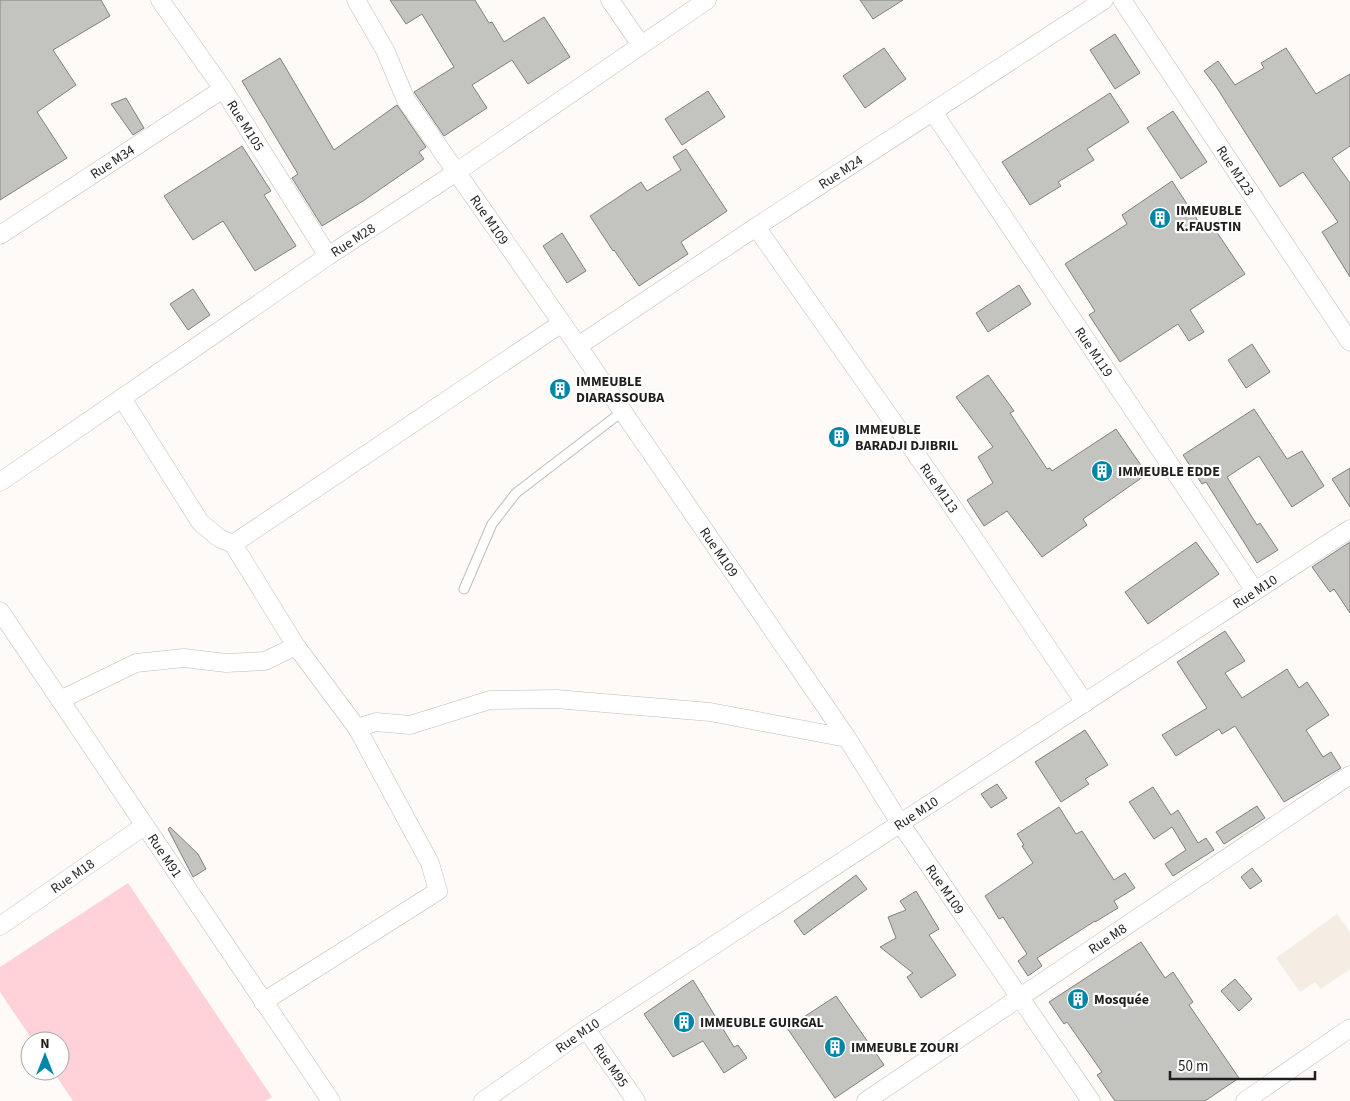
<svg xmlns="http://www.w3.org/2000/svg" width="1350" height="1101" font-family="'Source Sans 3',sans-serif">
  <rect width="100%" height="100%" fill="#fdfaf8"/>
  <path fill="#f5ede4" d="M1337,914L1350,932V969L1321,989L1315,982L1300,992L1276,958Z"/>
  <path fill="#ffd2d9" d="M128,883L272,1097L265,1101H73L53,1071H60V1041H33L0,992V967Z"/>
  <path fill="#c3c3c0" stroke="#82817e" d="M0,0H101L110,16L53,50L76,85L37,112L67,158L0,200Z
    M390,0H475L489,23L492,22L504,42L544,17L570,57L528,84L512,60L472,85L487,108L444,136L414,92L454,67L422,14L406,24Z
    M860,0H903L873,19Z
    M1115,34L1140,73L1115,89L1090,50Z
    M884,48L906,79L865,108L843,76Z
    M1286,48L1316,94L1350,74V146L1332,158L1350,183V277L1322,232L1338,222L1303,172L1280,187L1215,85L1204,71L1218,61L1235,85L1264,68L1261,63Z
    M280,58L334,150L397,105L426,147L419,152L424,159L363,201L322,226L292,178L298,174L242,81Z
    M708,91L725,117L682,145L665,119Z
    M1110,93L1129,122L1087,149L1094,160L1058,182L1061,186L1030,205L1002,162Z
    M126,98L144,128L133,135L111,104Z
    M1173,111L1207,162L1181,179L1147,128Z
    M242,146L271,191L264,195L296,246L255,271L223,221L193,240L164,196Z
    M686,149L727,211L681,242L688,254L639,286L614,250L613,251L590,216L641,182L647,191L681,170L673,157Z
    M1172,181L1206,233L1214,228L1245,274L1190,310L1204,332L1189,341L1178,324L1120,362L1089,315L1095,311L1065,264L1127,224L1122,215Z
    M562,233L586,271L567,283L543,246Z
    M1019,285L1031,304L988,332L976,313Z
    M193,289L210,315L188,330L170,304Z
    M1252,344L1270,372L1246,388L1228,360Z
    M988,375L1014,411L1010,413L1047,469L1050,468L1052,471L1116,429L1147,474L1083,519L1087,525L1042,557L1007,511L984,526L967,500L993,483L978,457L993,447L956,397Z
    M1254,409L1287,459L1302,451L1324,486L1292,507L1259,456L1227,477L1257,525L1260,523L1278,550L1257,563L1206,482L1202,484L1183,455Z
    M1350,468V507L1332,479Z
    M1196,542L1219,574L1148,624L1125,592Z
    M1350,542V613L1334,589L1330,592L1312,567Z
    M1225,631L1245,661L1225,673L1242,698L1287,669L1299,688L1307,682L1329,715L1306,730L1323,757L1331,752L1341,768L1284,802L1235,726L1222,734L1219,729L1176,756L1162,735L1207,708L1177,662Z
    M1085,730L1108,765L1085,779L1089,784L1061,802L1035,762Z
    M997,784L1007,798L991,808L981,794Z
    M1153,787L1171,815L1178,810L1198,843L1206,838L1214,850L1173,876L1165,864L1186,850L1172,827L1154,839L1129,802Z
    M1257,806L1265,818L1224,844L1216,832Z
    M1059,807L1076,834L1082,831L1114,880L1125,873L1135,888L1114,901L1118,908L1095,922V921L1037,958L1042,966L1028,976L1018,961L1027,954L1003,917L999,919L985,896L1033,863L1022,846L1024,845L1017,834Z
    M170,827L198,854L206,869L193,877L168,829Z
    M1252,868L1262,881L1250,889L1241,877Z
    M856,875L867,889L804,935L794,921Z
    M916,891L939,929L929,935L956,975L921,998L907,977L913,973L880,947L896,938L888,917L906,910L900,901Z
    M1141,942L1165,978L1173,972L1193,1002L1189,1005L1239,1078L1205,1101H1115L1097,1075L1102,1072L1067,1022L1064,1024L1049,1002Z
    M1235,979L1252,999L1239,1011L1221,991Z
    M693,980L734,1047L738,1045L747,1058L724,1073L703,1041L673,1057L644,1014Z
    M836,996L884,1065L835,1098L787,1028Z"/>
  <g fill="none" stroke-linecap="round" stroke-linejoin="round">
    <g stroke="#bfbdba" stroke-width="11">
      <path id="lane" d="M464,589L492,524L516,493L623,411"/>
    </g>
    <g stroke="#bfbdba" stroke-width="19">
      <g id="street">
        <path id="s1" d="M160,0L223,89L328,256"/>
        <path id="s2" d="M356,0L385,50L406,100L562,323L847,738L900,823L1091,1101"/>
        <path d="M610,0L641,45"/>
        <path id="s3" d="M1122,0L1350,342"/>
        <path id="s4" d="M933,112L1255,591"/>
        <path id="s5" d="M756,227L937,484L1085,703"/>
        <path id="s6" d="M0,235L223,89"/>
        <path id="s7" d="M578,346L756,227L1104,0"/>
        <path d="M122,398L200,522L219,538L233,544L562,323"/>
        <path id="s8" d="M0,482L328,256L458,171L707,0"/>
        <path d="M233,544L296,646L357,728L376,722L410,725L490,700L556,699L710,712L847,738"/>
        <path id="s9" d="M0,611L331,1101"/>
        <path d="M60,700L136,663L184,658L226,663L265,661L296,646"/>
        <path id="s10" d="M0,926L144,826"/>
        <path d="M263,1002L438,891L430,863L357,728"/>
        <path id="s11" d="M586,1029L636,1101"/>
        <path id="s12" d="M483,1101L586,1029L1350,529"/>
        <path id="s13" d="M866,1101L1350,775"/>
        <path d="M1245,1101L1350,1028"/>
      </g>
    </g>
    <use href="#lane" stroke="#fff" stroke-width="9"/>
    <use href="#street" stroke="#fff" stroke-width="18"/>
  </g>
  <defs>
    <g id="building-disc" transform="scale(1.125)"><circle r="9.5" fill="#0286a8" stroke="#fff"/><path d="M-4-6H4V6H1V3H-1V6H-4ZM-2.5-4.3h1.7v1.8h-1.7ZM.8-4.3h1.7v1.8H.8ZM-2.5-1h1.7V.8h-1.7ZM.8-1h1.7V.8H.8Z" fill="#fff"/></g>
  </defs>
  <g fill-rule="evenodd">
    <use href="#building-disc" x="1160" y="218"/>
    <use href="#building-disc" x="560" y="389"/>
    <use href="#building-disc" x="839" y="437"/>
    <use href="#building-disc" x="1102" y="471"/>
    <use href="#building-disc" x="1078" y="999"/>
    <use href="#building-disc" x="684" y="1022"/>
    <use href="#building-disc" x="835" y="1047"/>
  </g>
  <g text-anchor="middle" stroke-width="4.5" stroke-linejoin="round" paint-order="stroke">
    <g font-size="14" fill="#201f1e" stroke="#fff">
      <text dy="5" stroke="none"><textPath href="#s1" startOffset="152">Rue M105</textPath></text>
      <text dy="5" stroke="none"><textPath href="#s6" startOffset="134">Rue M34</textPath></text>
      <text dy="5" stroke="none"><textPath href="#s3" startOffset="205">Rue M123</textPath></text>
      <text dy="5" stroke="none"><textPath href="#s7" startOffset="315">Rue M24</textPath></text>
      <text dy="5" stroke="none"><textPath href="#s2" startOffset="258">Rue M109</textPath></text>
      <text dy="5" stroke="none"><textPath href="#s8" startOffset="428">Rue M28</textPath></text>
      <text dy="5" stroke="none"><textPath href="#s4" startOffset="289">Rue M119</textPath></text>
      <text dy="5" stroke="none"><textPath href="#s5" startOffset="319">Rue M113</textPath></text>
      <text dy="5" stroke="none"><textPath href="#s2" startOffset="662">Rue M109</textPath></text>
      <text dy="5" stroke="none"><textPath href="#s12" startOffset="925">Rue M10</textPath></text>
      <text dy="5" stroke="none"><textPath href="#s12" startOffset="520">Rue M10</textPath></text>
      <text dy="5" stroke="none"><textPath href="#s9" startOffset="295">Rue M91</textPath></text>
      <text dy="5" stroke="none"><textPath href="#s10" startOffset="88">Rue M18</textPath></text>
      <text dy="5" stroke="none"><textPath href="#s2" startOffset="1068">Rue M109</textPath></text>
      <text dy="5" stroke="none"><textPath href="#s13" startOffset="291">Rue M8</textPath></text>
      <text dy="5" stroke="none"><textPath href="#s12" startOffset="115">Rue M10</textPath></text>
      <text dy="5" stroke="none"><textPath href="#s11" startOffset="44">Rue M95</textPath></text>
    </g>
    <g font-size="14" font-weight="bold" fill="#201f1e" stroke="#fff" text-anchor="start">
      <text x="1176" y="215">IMMEUBLE<tspan x="1176" dy="16">K.FAUSTIN</tspan></text>
      <text x="576" y="386">IMMEUBLE<tspan x="576" dy="16">DIARASSOUBA</tspan></text>
      <text x="855" y="434">IMMEUBLE<tspan x="855" dy="16">BARADJI DJIBRIL</tspan></text>
      <text x="1118" y="476">IMMEUBLE EDDE</text>
      <text x="1094" y="1004">Mosquée</text>
      <text x="700" y="1027">IMMEUBLE GUIRGAL</text>
      <text x="851" y="1052">IMMEUBLE ZOURI</text>
    </g>
  </g>
  <g transform="translate(45 1056)"><circle r="24" fill="#ffffff" stroke="#a6a5a5"/>
  <path d="M0-4L9 19L0 12L-9 19Z" fill="#0286a8"/>
  <text y="-8" font-size="14" font-weight="bold" text-anchor="middle" fill="#201f1e">N</text>
  </g>
  <path d="M1170 1071v8h145v-8" fill="none" stroke="#201f1e" stroke-width="2.5"/>
  <text x="1178" y="1071" font-size="15" fill="#201f1e" stroke="#ffffff" stroke-width="4" paint-order="stroke">50 m</text>
</svg>
